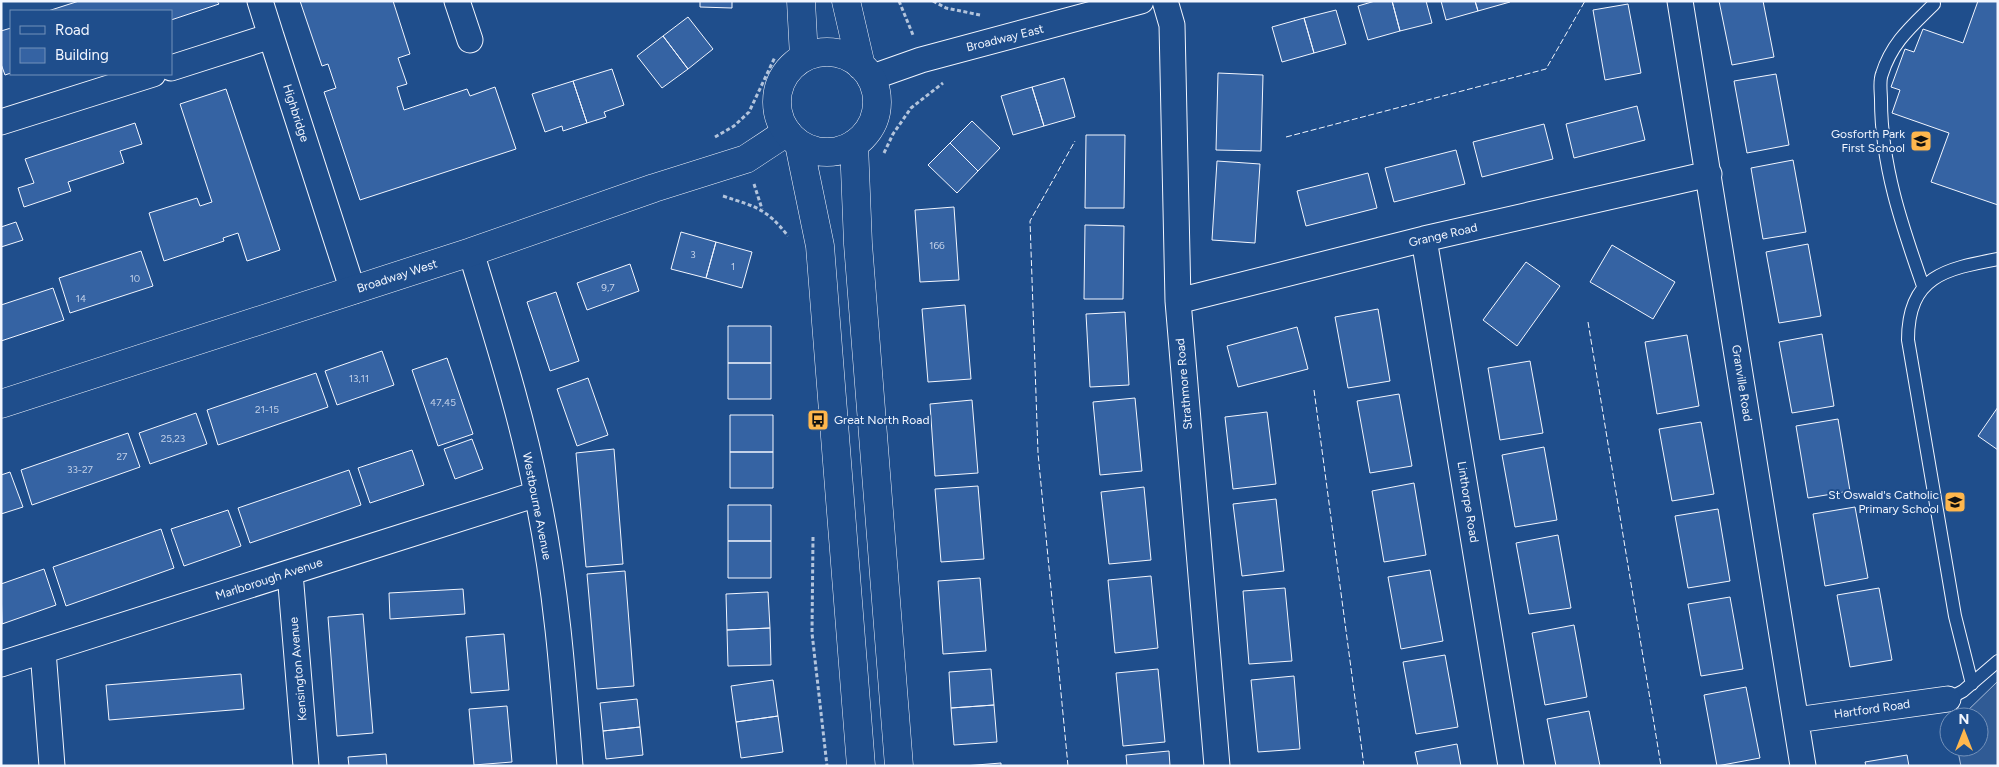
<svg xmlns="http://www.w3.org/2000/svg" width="1999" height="767" font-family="Figtree,sans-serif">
  <rect width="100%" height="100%" fill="#1f4e8c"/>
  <path fill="#305b95" stroke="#a8bbd7" d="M1998,681V766H1961L1957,747H1979V717H1961Z"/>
  <path fill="#3563a3" stroke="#f2f6ff" d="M79,1H217L219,4L171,20V11H48Z
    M300,1H393L410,54L398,58L407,84L397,87L404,110L467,89L470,96L495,87L516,149L360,200L324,92L336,88L328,64L322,66Z
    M700,1H732V8L700,7Z
    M1375,1H1392L1400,31L1368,40L1358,6Z
    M1392,1H1426L1432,23L1400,31Z
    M1441,1H1475L1478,11L1446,20Z
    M1475,1H1510V2L1478,11Z
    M1719,1H1763L1774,57L1732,65Z
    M1978,1H1998V205L1931,182L1949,133L1892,113L1900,90L1891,87L1905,49L1914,52L1923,29L1963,43Z
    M1628,4L1641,73L1605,80L1593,10Z
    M1336,10L1346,44L1314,53L1304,18Z
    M688,17L713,49L688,69L663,36Z
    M1304,18L1314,53L1282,62L1272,27Z
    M11,28V73L5,75L1,64V31Z
    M663,36L688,69L662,88L637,56Z
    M612,69L624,105L604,112L606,117L587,123L573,81Z
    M1218,73L1263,75L1261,151L1216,150Z
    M1776,74L1789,145L1747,153L1734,81Z
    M1064,78L1075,117L1044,126L1032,87Z
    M573,81L587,123L563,131L562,126L545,132L532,94Z
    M1032,87L1044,126L1013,135L1001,96Z
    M226,89L280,250L247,261L238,233L223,238L224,241L164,261L149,213L197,198L200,206L212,202L180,104Z
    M1637,106L1645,140L1574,158L1566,124Z
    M972,121L1000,148L978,171L950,143Z
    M135,123L142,144L120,151L124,163L68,182L71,191L24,207L18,188L34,183L25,159Z
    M1544,124L1553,159L1482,177L1473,142Z
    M1086,135H1125L1124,208H1085Z
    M950,143L978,171L957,193L928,165Z
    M1456,150L1465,184L1394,202L1385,168Z
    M1793,160L1806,232L1763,239L1751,168Z
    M1217,161L1260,164L1255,243L1212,240Z
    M1368,173L1377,208L1306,226L1297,191Z
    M954,207L959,280L920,282L915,210Z
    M16,222L23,240L1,247V227Z
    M1085,225L1124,226L1123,299H1084Z
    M681,232L716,242L706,278L671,269Z
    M716,242L752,252L742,288L706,278Z
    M1808,244L1821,316L1779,323L1766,252Z
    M1612,245L1675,282L1653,319L1590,282Z
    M141,251L153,286L70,313L59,278Z
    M1526,262L1560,286L1517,346L1483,320Z
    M630,264L639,291L587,310L577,283Z
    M53,288L64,320L1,341V305Z
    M556,292L579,361L550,371L527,302Z
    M965,305L971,379L928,382L922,309Z
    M1378,309L1390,381L1348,388L1335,317Z
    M1125,312L1129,385L1090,387L1086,314Z
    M728,326H771V363H728Z
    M1297,327L1308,369L1238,387L1227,346Z
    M1822,334L1834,406L1792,413L1779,342Z
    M1687,335L1699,406L1657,414L1645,342Z
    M382,351L394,385L337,405L325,371Z
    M447,358L473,434L438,446L412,370Z
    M1530,361L1543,433L1500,440L1488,368Z
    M728,363H771V399H728Z
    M316,373L328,407L218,445L207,410Z
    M588,378L608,435L577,446L557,389Z
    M1399,394L1412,466L1370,473L1357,401Z
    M1135,398L1142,471L1100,475L1093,402Z
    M972,400L978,473L935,476L930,404Z
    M1998,407V450L1978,436Z
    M1267,412L1276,484L1233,489L1225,417Z
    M196,413L207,444L150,464L139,433Z
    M730,415H773V452H730Z
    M1838,419L1850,491L1808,498L1796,426Z
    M1701,422L1714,494L1672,501L1659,429Z
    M128,433L140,467L32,505L21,470Z
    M472,439L483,469L455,479L444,449Z
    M1544,447L1557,520L1515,527L1502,455Z
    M614,449L623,564L586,567L576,453Z
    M412,450L424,485L370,503L358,468Z
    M730,452H773V488H730Z
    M349,470L361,505L250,543L238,508Z
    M10,472L23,507L1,514V475Z
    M1414,483L1426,555L1384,562L1372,491Z
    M978,486L984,559L941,562L935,489Z
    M1144,487L1151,560L1109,564L1101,492Z
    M1276,499L1284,571L1242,576L1233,504Z
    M728,505H771V541H728Z
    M1855,507L1868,578L1825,586L1813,514Z
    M1718,509L1730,581L1688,588L1675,516Z
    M228,510L241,546L184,566L171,529Z
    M161,529L174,568L66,606L53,567Z
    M1558,535L1571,608L1529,614L1516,543Z
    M728,541H771V578H728Z
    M44,569L56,605L2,624L1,584Z
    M1430,570L1443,641L1401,649L1388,577Z
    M625,571L634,686L597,689L587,574Z
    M1151,576L1158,648L1115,653L1108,580Z
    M980,578L986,651L943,654L938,581Z
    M1285,588L1292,661L1249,664L1243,591Z
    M1879,588L1892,660L1850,667L1837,595Z
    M463,589L465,614L390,619L389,593Z
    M768,592L770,628L727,630L726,594Z
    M1730,597L1743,669L1701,676L1688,604Z
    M363,614L373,733L337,736L328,617Z
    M1574,625L1587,697L1545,705L1532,633Z
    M770,628L771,665L728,666L727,630Z
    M504,634L509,690L471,693L466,637Z
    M1445,655L1458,727L1416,734L1403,662Z
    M991,669L994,705L951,708L949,672Z
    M1158,669L1165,742L1123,746L1116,673Z
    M241,674L244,709L109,720L106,685Z
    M1294,676L1300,749L1258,752L1251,680Z
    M773,680L778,716L736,722L731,686Z
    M1746,687L1760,758L1717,766L1704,695Z
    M637,699L640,727L603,731L600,703Z
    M994,705L997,742L954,745L951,708Z
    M507,706L512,762L474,765L469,709Z
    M1589,711L1600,766H1556L1547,719Z
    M778,716L783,752L741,758L736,722Z
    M640,727L643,755L606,759L603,731Z
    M1457,744L1461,766H1418L1415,752Z
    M1169,751L1170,766H1127L1126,755Z
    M386,754L387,766H349L348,757Z
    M1907,755L1909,766H1866L1865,762Z
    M1001,763V766H964Z"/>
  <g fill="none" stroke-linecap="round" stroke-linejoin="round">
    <g stroke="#f2f6ff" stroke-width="14">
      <path id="service" d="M1923,286C1902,226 1881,165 1881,100C1881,92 1879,81 1882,74C1892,42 1912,26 1934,4
        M1972,684L1955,616L1908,340C1908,276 1945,269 1998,259
        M1948,699L1963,691L1998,661"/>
    </g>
    <g stroke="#f2f6ff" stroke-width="27">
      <path id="minor" d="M260,1L271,36
        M457,1L470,40
        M1165,1L1172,25L1178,301L1217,766
        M1680,1L1803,766
        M171,68L271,36L353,291
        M870,78L921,60L1141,1
        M1,122L153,74
        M1424,239L1511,766
        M471,252C495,332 521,412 537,494C556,584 563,675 570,766
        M1178,301L1424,239L1709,174
        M290,573L306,766
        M43,651L52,766
        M1,664L537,494
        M1796,720L1948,699"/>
    </g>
    <g stroke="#f2f6ff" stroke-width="29">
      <path id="tertiary" d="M1,404L471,252L654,188L746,159L787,132"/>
    </g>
    <g stroke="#f2f6ff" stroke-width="29">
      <path id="secondary" d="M801,1L804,57
        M846,1L861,66
        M777 102a50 50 0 1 1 100 0a50 50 0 1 1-100 0Z
        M799,144L820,246L861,766
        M854,144L858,244L899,766"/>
    </g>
    <path stroke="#b3c4dc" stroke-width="3" stroke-dasharray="4 2.5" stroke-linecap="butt" d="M899,1L913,35
      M933,1L946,8L980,15
      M715,137L734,126L749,112L775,57
      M884,153L893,134L911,108L943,83
      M754,184L762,209
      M723,196C756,207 766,208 788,236
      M813,537L812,633L827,766"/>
    <use href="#service" stroke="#1f4e8c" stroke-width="12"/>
    <use href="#minor" stroke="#1f4e8c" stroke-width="25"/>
    <use href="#tertiary" stroke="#1f4e8c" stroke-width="28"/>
    <use href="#secondary" stroke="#1f4e8c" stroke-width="28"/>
    <path stroke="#f2f6ff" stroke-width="1" stroke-dasharray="6 2.5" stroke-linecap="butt" d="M1286,137L1546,69L1585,1
      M1588,322L1661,766
      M1314,390L1364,766
      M1068,766L1038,453L1030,221L1075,141"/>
  </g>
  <defs>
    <g id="school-square" transform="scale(1.125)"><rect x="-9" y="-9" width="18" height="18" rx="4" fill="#ffb74d" stroke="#1f4e8c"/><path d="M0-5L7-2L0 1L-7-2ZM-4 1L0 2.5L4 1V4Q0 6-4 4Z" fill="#111"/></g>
    <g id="bus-square" transform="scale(1.125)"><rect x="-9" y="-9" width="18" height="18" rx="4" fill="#ffb74d" stroke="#1f4e8c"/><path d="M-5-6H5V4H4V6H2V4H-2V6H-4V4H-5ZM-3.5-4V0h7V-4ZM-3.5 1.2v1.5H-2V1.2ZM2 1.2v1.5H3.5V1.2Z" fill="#111"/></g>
  </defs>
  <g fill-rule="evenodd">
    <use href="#school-square" x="1921" y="141"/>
    <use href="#bus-square" x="818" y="420"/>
    <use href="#school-square" x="1955" y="502"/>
  </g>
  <g text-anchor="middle" stroke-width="4" stroke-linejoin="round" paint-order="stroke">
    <g font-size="10" fill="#c3d1e8">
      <text x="937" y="249">166</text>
      <text x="693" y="258">3</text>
      <text x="733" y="270">1</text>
      <text x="135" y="282">10</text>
      <text x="608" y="291">9,7</text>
      <text x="81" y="302">14</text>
      <text x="359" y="382">13,11</text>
      <text x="443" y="406">47,45</text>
      <text x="267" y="413">21-15</text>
      <text x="173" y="442">25,23</text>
      <text x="122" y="460">27</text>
      <text x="80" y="473">33-27</text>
    </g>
    <g font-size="12" fill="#f2f6ff" stroke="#1f4e8c">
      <text transform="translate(1005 38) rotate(-14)" y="4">Broadway East</text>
      <text transform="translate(296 113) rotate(72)" y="4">Highbridge</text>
      <text transform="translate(1443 235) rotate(-13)" y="4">Grange Road</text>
      <text transform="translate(397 276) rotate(-18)" y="4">Broadway West</text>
      <text transform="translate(1742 383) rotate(81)" y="4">Granville Road</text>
      <text transform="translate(1184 384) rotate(-95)" y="4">Strathmore Road</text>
      <text transform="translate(1468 502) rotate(81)" y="4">Linthorpe Road</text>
      <text transform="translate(537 506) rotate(79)" y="4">Westbourne Avenue</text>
      <text transform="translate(269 579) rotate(-18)" y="4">Marlborough Avenue</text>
      <text transform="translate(298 669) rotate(-95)" y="4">Kensington Avenue</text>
      <text transform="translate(1872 709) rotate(-8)" y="4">Hartford Road</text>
    </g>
    <g font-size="12" fill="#f2f6ff" stroke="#1f4e8c" text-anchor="end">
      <text x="1905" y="138">Gosforth Park<tspan x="1905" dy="14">First School</tspan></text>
      <text x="834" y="424" text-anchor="start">Great North Road</text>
      <text x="1939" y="499">St Oswald's Catholic<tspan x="1939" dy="14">Primary School</tspan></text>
    </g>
  </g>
  <rect width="1999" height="767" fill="none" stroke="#f2f6ff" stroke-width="5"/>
  <rect x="10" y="10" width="162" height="65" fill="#1f4e8c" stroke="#7391ba"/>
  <rect x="20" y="26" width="25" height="8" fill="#1f4e8c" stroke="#7391ba"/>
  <text x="55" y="35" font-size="15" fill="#f2f6ff">Road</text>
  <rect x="20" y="48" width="25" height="15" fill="#3563a3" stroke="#7391ba"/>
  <text x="55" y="60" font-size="15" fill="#f2f6ff">Building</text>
  <g transform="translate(1964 732)"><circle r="24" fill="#1f4e8c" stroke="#7391ba"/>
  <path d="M0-4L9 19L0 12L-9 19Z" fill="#ffb74d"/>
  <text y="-8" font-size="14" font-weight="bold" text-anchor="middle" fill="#f2f6ff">N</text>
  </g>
</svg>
